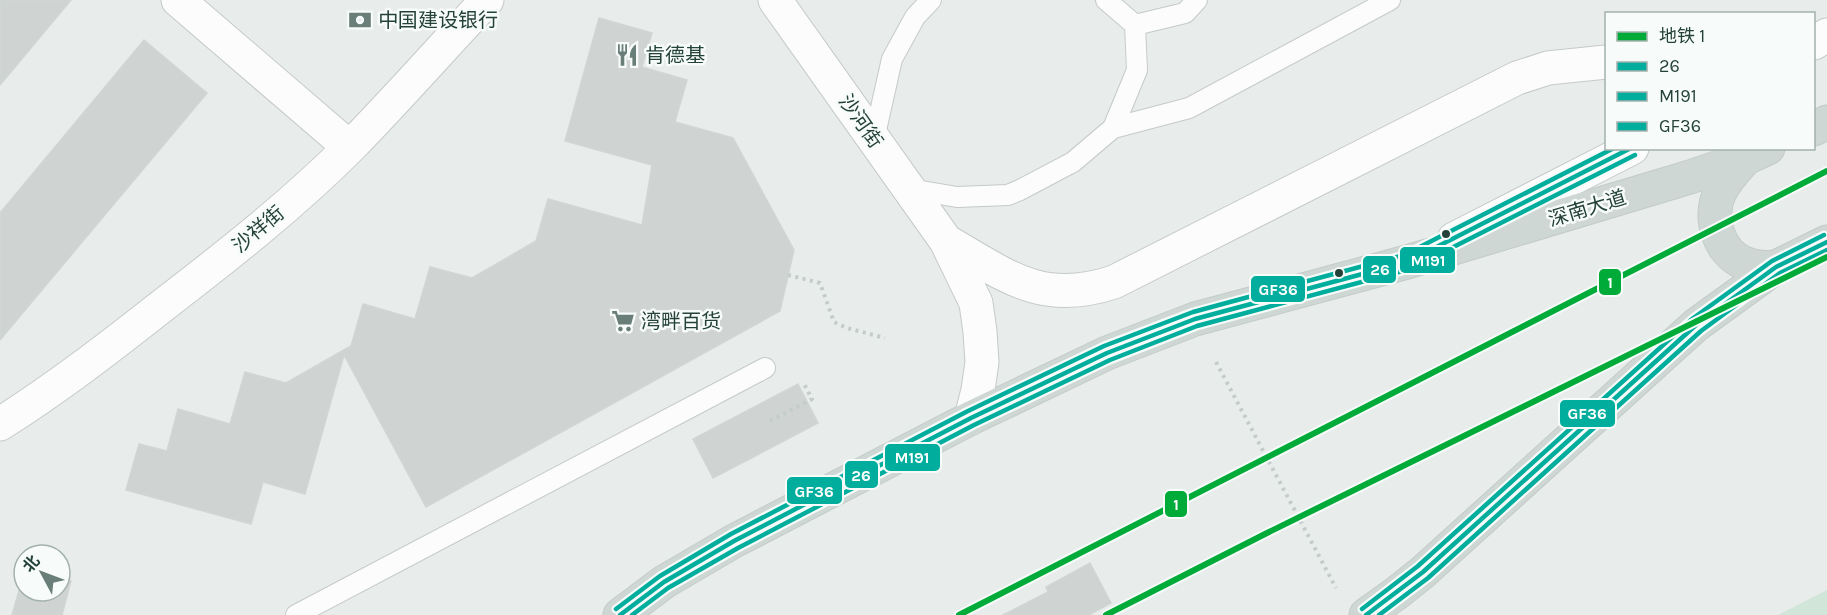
<svg xmlns="http://www.w3.org/2000/svg" width="1827" height="615" font-family="Karla,'Noto Sans SC',sans-serif">
  <rect width="100%" height="100%" fill="#e8edeb"/>
  <path fill="#d1e6d8" d="M1827,590V615H1778Z"/>
  <path fill="#cfd4d2" stroke="#d1d6d4" stroke-width="1.5" d="M0,0H71L0,85Z
    M599,18L652,33L642,67L687,80L675,122L733,138L794,250L780,311L426,507L344,355L305,494L263,482L251,524L126,490L139,444L167,451L178,409L230,424L245,372L286,383L342,351L351,346L363,304L415,319L430,267L472,278L536,241L548,199L642,225L652,165L565,141Z
    M144,40L207,93L0,340V213Z
    M798,384L818,423L713,478L693,439Z
    M1090,563L1111,603L1089,615H1003L1048,592L1046,587Z
    M24,573V591H60V578L71,581L62,615H12Z"/>
  <g fill="none" stroke-linecap="round" stroke-linejoin="round">
    <g stroke="#c5cac8" stroke-width="22">
      <path id="service" d="M1135,25L1185,13L1197,0
        M1113,128L1189,108L1390,0
        M874,139L892,59L915,17L931,0
        M910,189L957,197L1008,195L1020,190L1073,162L1113,128L1137,70L1135,25L1106,0
        M296,615L765,368"/>
    </g>
    <g stroke="#c5cac8" stroke-width="35">
      <path id="minor" d="M178,0L349,147
        M775,0L946,241L976,303L980,332L982,362L978,390L971,418
        M946,241C1007,276 1041,306 1114,282L1517,78L1548,68L1606,62
        M0,424C57,388 110,347 162,306C227,256 292,205 350,147C397,99 441,49 487,0"/>
    </g>
    <g stroke="#c3cbc8" stroke-width="35">
      <path id="secondary" d="M1814,43L1827,35
        M1454,239L1632,148"/>
    </g>
    <g stroke="#c3ccc9" stroke-width="35">
      <path id="primary" d="M1814,129L1827,122
        M1746,158C1736,169 1726,179 1720,192C1708,217 1718,252 1744,263C1755,268 1766,268 1776,267
        M620,615L664,582L734,541L971,418L1107,353L1195,319L1407,262L1690,177L1746,158L1768,148
        M1366,615L1398,592L1423,572L1696,325L1776,267L1827,242"/>
    </g>
    <path stroke="#c3ccca" stroke-width="4" stroke-dasharray="3 4.5" stroke-linecap="butt" d="M788,275L820,283L834,322L847,328L885,338
      M1216,362L1336,588
      M770,421L812,399L803,382"/>
    <use href="#service" stroke="#fcfcfc" stroke-width="20"/>
    <use href="#minor" stroke="#fcfcfc" stroke-width="33"/>
    <use href="#secondary" stroke="#fcfcfc" stroke-width="33"/>
    <use href="#primary" stroke="#cfd7d5" stroke-width="33"/>
    <g stroke="#f7fbf9" stroke-width="9">
      <path id="bus-1" d="M620,615L664,582L734,541L971,418L1107,353L1195,319L1407,262L1631,148
        M1366,615L1423,572L1696,325L1776,267L1827,242"/>
    </g>
    <g stroke="#f7fbf9" stroke-width="9">
      <path id="bus-2" d="M632,615L668,588L738,548L974,425L1110,360L1197,326L1410,269L1635,155
        M1379,615L1428,578L1701,331L1780,273L1827,250"/>
    </g>
    <g stroke="#f7fbf9" stroke-width="9">
      <path id="bus-3" d="M616,609L660,576L731,534L968,411L1104,346L1193,312L1404,255L1614,148
        M1362,609L1418,566L1692,319L1772,261L1824,235"/>
    </g>
    <use href="#bus-1" stroke="#01ad9c" stroke-width="4.5"/>
    <use href="#bus-2" stroke="#01ad9c" stroke-width="4.5"/>
    <use href="#bus-3" stroke="#01ad9c" stroke-width="4.5"/>
    <g stroke="#f7fbf9" stroke-width="10">
      <path id="metro-1" d="M959,615L1827,171
        M1106,615L1267,533L1827,257"/>
    </g>
    <use href="#metro-1" stroke="#00ab39" stroke-width="6"/>
  </g>
  <defs>
    <g id="bank-bare" transform="scale(1.8)"><path d="M-6-4H6V4H-6ZM0-2.3a2.3 2.3 0 1 0 0 4.6a2.3 2.3 0 1 0 0-4.6Z" fill="#697e78" stroke="#f7fbf9" stroke-width="2.5" paint-order="stroke"/></g>
    <g id="restaurant-bare" transform="scale(1.8)"><path d="M-5-6h1v4h1v-4h1v4h1v-4h1v5L-1.5 .5V6h-2V.5L-5-1ZM5-6V6H3V1.5H1.5Q1.5-4 5-6Z" fill="#697e78" stroke="#f7fbf9" stroke-width="2.5" paint-order="stroke"/></g>
    <g id="supermarket-bare" transform="scale(1.8)"><path d="M-6-5.5h2.5l.6 2H6L4.5 2H-2.5L-4.4-4H-6ZM-1.5 3.2a1.3 1.3 0 1 0 .1 0ZM3 3.2a1.3 1.3 0 1 0 .1 0Z" fill="#697e78" stroke="#f7fbf9" stroke-width="2.5" paint-order="stroke"/></g>
  </defs>
  <g fill-rule="evenodd">
    <use href="#bank-bare" x="360" y="20"/>
    <use href="#restaurant-bare" x="627" y="55"/>
    <use href="#supermarket-bare" x="623" y="321"/>
  </g>
  <g fill="#24423a" stroke="#f7fbf9" stroke-width="2">
    <circle cx="1446" cy="234" r="5"/>
    <circle cx="1339" cy="273" r="5"/>
  </g>
  <g text-anchor="middle" stroke-width="5" stroke-linejoin="round" paint-order="stroke">
    <g font-size="20" fill="#24423a" stroke="#f7fbf9" text-anchor="start">
      <text x="378" y="27">中国建设银行</text>
      <text x="645" y="62">肯德基</text>
      <text x="641" y="328">湾畔百货</text>
    </g>
    <g font-size="20" fill="#24423a" stroke="#f7fbf9">
      <text transform="translate(861 121) rotate(55)" y="7">沙河街</text>
      <text transform="translate(1587 208) rotate(-17)" y="7">深南大道</text>
      <text transform="translate(258 229) rotate(-40)" y="7">沙祥街</text>
    </g>
  </g>
  <g stroke="#f7fbf9" stroke-width="2">
    <rect x="1399" y="246" width="57" height="28" rx="6" fill="#01ad9c"/>
    <rect x="1362" y="255" width="35" height="29" rx="6" fill="#01ad9c"/>
    <rect x="1598" y="268" width="24" height="28" rx="6" fill="#00ab39"/>
    <rect x="1250" y="275" width="56" height="28" rx="6" fill="#01ad9c"/>
    <rect x="1559" y="399" width="57" height="29" rx="6" fill="#01ad9c"/>
    <rect x="884" y="443" width="57" height="29" rx="6" fill="#01ad9c"/>
    <rect x="844" y="460" width="35" height="29" rx="6" fill="#01ad9c"/>
    <rect x="786" y="476" width="57" height="29" rx="6" fill="#01ad9c"/>
    <rect x="1164" y="490" width="24" height="28" rx="6" fill="#00ab39"/>
  </g>
  <g font-size="16" text-anchor="middle" font-weight="bold" fill="#fff">
    <text x="1428" y="266">M191</text>
    <text x="1380" y="275">26</text>
    <text x="1610" y="288">1</text>
    <text x="1278" y="295">GF36</text>
    <text x="1587" y="419">GF36</text>
    <text x="912" y="463">M191</text>
    <text x="861" y="481">26</text>
    <text x="814" y="497">GF36</text>
    <text x="1176" y="510">1</text>
  </g>
  <rect x="1605" y="12" width="210" height="138" fill="#f7fbf9" stroke="#a3b1ad" stroke-width="1.5"/>
  <rect x="1617" y="32" width="30" height="9" fill="#00ab39" stroke="#a3b1ad" stroke-width="1.5"/>
  <text x="1659" y="42" font-size="18" fill="#24423a">地铁 1</text>
  <rect x="1617" y="62" width="30" height="9" fill="#01ad9c" stroke="#a3b1ad" stroke-width="1.5"/>
  <text x="1659" y="72" font-size="18" fill="#24423a">26</text>
  <rect x="1617" y="92" width="30" height="9" fill="#01ad9c" stroke="#a3b1ad" stroke-width="1.5"/>
  <text x="1659" y="102" font-size="18" fill="#24423a">M191</text>
  <rect x="1617" y="122" width="30" height="9" fill="#01ad9c" stroke="#a3b1ad" stroke-width="1.5"/>
  <text x="1659" y="132" font-size="18" fill="#24423a">GF36</text>
  <g transform="translate(42 573) rotate(311)"><circle r="28" fill="#f7fbf9" stroke="#a3b1ad" stroke-width="1.5"/>
  <path d="M0-4.5L10 22L0 15L-10 22Z" fill="#697e78"/>
  <text y="-9" font-size="16" font-weight="bold" text-anchor="middle" fill="#24423a">北</text>
  </g>
</svg>
